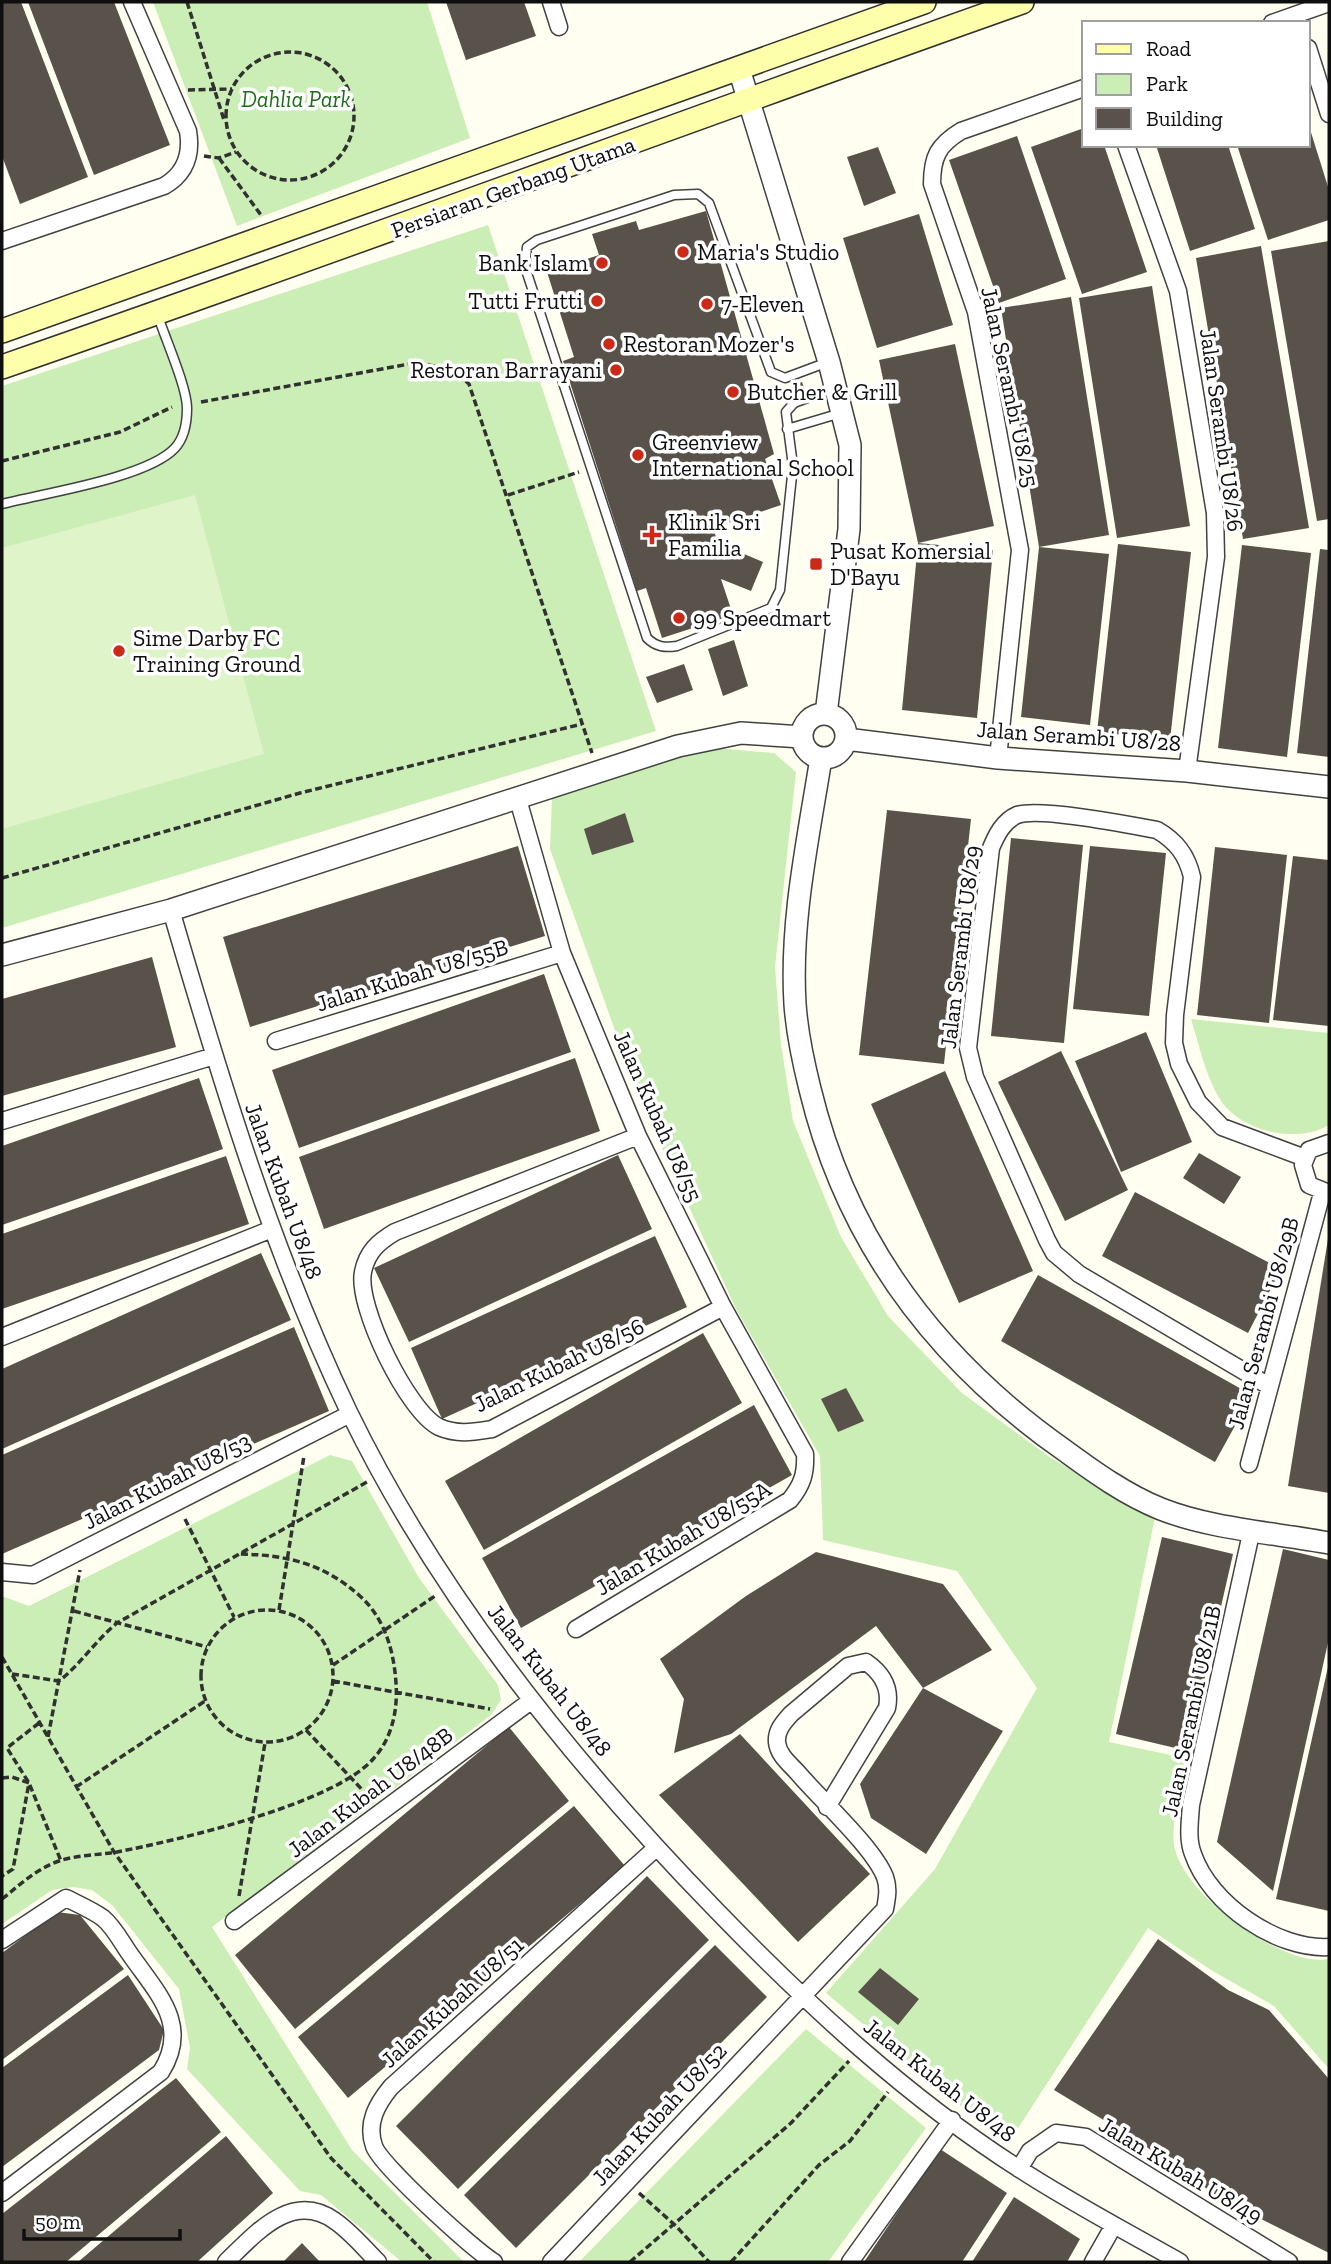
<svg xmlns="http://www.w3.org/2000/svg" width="1331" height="2264" font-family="'Zilla Slab',serif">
  <rect width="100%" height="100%" fill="#fffef0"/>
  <path fill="#cbeeb6" d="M153,2H427L470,138L237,226Z
    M488,225L656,731L2,928V386Z
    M705,747L774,753L796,772L775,967L781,1044L793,1121L841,1237L888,1316L962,1393L1051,1458L1155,1517L1109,1742L1185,1758C1182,1780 1171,1824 1174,1844C1180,1892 1281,1968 1329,1959V2069L1274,2006L1211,1970L1148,1928L1007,2145L826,1993L935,1869L1037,1688L957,1571L823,1540L820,1456L736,1309L640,1100L550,849L552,797Z
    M1191,1019L1329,1033V1125C1298,1144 1242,1132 1221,1101C1206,1078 1199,1045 1191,1019Z
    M330,1455L352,1461L419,1578L498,1685L501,1700L491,1715L212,1927L352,2150L464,2262H402L321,2195L300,2191L187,2069L190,2048L179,1989L112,1905L92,1890L73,1887L52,1890L2,1924V1596L29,1606Z
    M806,2029L926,2128L828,2262H579Z"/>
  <path fill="#dff4c8" d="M195,495L264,754L2,829V548Z"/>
  <path fill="#59524a" d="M2,2H21L88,177L20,204L2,156Z
    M28,2H114L170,145L94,175Z
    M446,2H524L536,36L466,60Z
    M1309,126L1329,190V220L1268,240L1237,145H1308Z
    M1084,128V145H1104L1147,272L1082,294L1031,147Z
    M1017,136L1066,279L999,303L949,160Z
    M1156,145H1228L1255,229L1190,251Z
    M878,147L896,193L864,206L847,157Z
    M706,211L774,454L765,459L781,505L713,528L718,543L763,562L751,591L721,579L733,615L662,638L646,588L637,591L563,361L574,357L547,272L599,255L592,234L636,221L639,230Z
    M919,214L953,325L877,348L843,238Z
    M1329,241V519L1317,521L1271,251Z
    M1261,246L1309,528L1243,539L1196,258Z
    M1152,286L1190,526L1117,538L1079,298Z
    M1071,297L1109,535L1039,547L1001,308Z
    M955,344L994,526L918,543L993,550L977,718L902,710L918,543L879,360Z
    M802,382L806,393L793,396L789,387Z
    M1118,544L1191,552L1170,740L1097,732Z
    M1242,545L1311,553L1287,757L1218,748Z
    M1039,547L1109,554L1090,725L1021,717Z
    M1320,549L1329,550V757L1297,753Z
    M734,640L748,686L723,696L708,649Z
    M684,664L693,690L657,703L646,677Z
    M887,810L971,819L944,1064L859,1055Z
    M625,813L634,842L592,855L584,829Z
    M1011,838L1083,845L1064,1043L991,1036Z
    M518,846L545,936L250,1027L223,937Z
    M1090,846L1166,853L1149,1016L1073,1009Z
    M1215,847L1287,855L1269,1023L1197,1015Z
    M1293,856L1329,860V1026L1273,1020Z
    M152,957L176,1047L2,1096V999Z
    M544,974L571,1052L299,1148L272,1070Z
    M1146,1032L1192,1142L1121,1172L1075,1061Z
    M1061,1051L1128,1190L1065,1221L998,1082Z
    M575,1058L600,1131L324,1229L299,1157Z
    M945,1071L1033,1271L959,1303L871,1104Z
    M199,1078L223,1149L2,1225V1146Z
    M1199,1153L1241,1177L1224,1204L1183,1178Z
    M618,1155L652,1229L409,1342L374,1268Z
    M226,1156L249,1224L2,1309V1234Z
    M1135,1192L1281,1269L1248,1333L1102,1256Z
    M655,1236L687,1307L442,1419L411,1348Z
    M1328,1239H1329V1493L1288,1486Z
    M261,1253L291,1320L2,1449V1369Z
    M1038,1275L1252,1395L1215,1462L1001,1341Z
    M294,1327L329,1411L2,1554V1455Z
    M703,1333L742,1403L484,1550L445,1481Z
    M846,1388L864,1421L838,1432L821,1399Z
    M754,1405L792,1475L521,1628L482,1558Z
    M1162,1537L1233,1554L1188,1751L1116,1734Z
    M1283,1549L1329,1560V1638L1273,1891L1217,1842Z
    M816,1552L943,1584L992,1650L923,1688L1003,1731L926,1854L871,1818L860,1784L923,1688L876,1626L731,1734L674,1753L684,1699L660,1659L746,1596Z
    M1328,1667H1329V1911L1276,1899Z
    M509,1727L569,1801L295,2029L235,1955Z
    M740,1734L870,1874L798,1942L659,1795Z
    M574,1806L625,1866L348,2098L298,2037Z
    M647,1876L709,1940L458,2189L396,2126Z
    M57,1912L80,1915L124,1969L2,2060V1953Z
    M1158,1939L1228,1990L1269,2010L1329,2079V2253L1223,2200L1135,2139L1054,2090Z
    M715,1945L767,1997L516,2248L464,2195Z
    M880,1968L919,1999L898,2025L858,1992Z
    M128,1975L164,2030L159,2050L2,2167V2068Z
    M176,2078L221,2132L66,2262H2V2214Z
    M226,2136L273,2193L197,2262H78Z
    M940,2149L1007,2193L962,2262H864Z
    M1014,2197L1080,2239L1067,2262H972Z
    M302,2243L320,2262H283Z"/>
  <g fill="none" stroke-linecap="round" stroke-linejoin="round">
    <g stroke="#424242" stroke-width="11">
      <path id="service" d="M828,362L785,378L771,372L709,203L698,194L674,195L537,240L527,247L525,267L647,638C656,647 665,648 677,646L771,608L780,590L793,466L786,412L794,403L833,388
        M787,429L841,413
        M2,504C44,493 147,478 175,448C185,437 187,422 187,408C187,387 165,338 158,316"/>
    </g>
    <g stroke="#424242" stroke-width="19">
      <path id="minor" d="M551,2L559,27
        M1272,23L1329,3
        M1308,48L1329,114
        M1126,145L1178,291L1215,513L1216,557L1187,771
        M2,241L164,186C185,174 192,155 188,131L132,2
        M998,758L1020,550L976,312L932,184C932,157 938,145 961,131L1084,88
        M517,796L562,953L638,1136L723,1307L805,1454C806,1474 802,1485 790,1500L576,1629
        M171,910C221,1081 272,1251 349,1412C439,1597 573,1763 716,1910C809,2006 908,2098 1021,2170C1072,2203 1127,2232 1180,2262
        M276,1041L562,953
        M2,1121L214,1056
        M638,1136L395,1232C378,1242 367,1252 363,1272C356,1306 408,1412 439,1427C457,1435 473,1432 492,1429L723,1307
        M1329,1143L1309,1150L1303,1165L1309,1185L1329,1193
        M2,1337L272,1229
        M1269,1386L1079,1274L1054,1253L1047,1240L975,1077L968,1048L991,848C996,836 1003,821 1017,815C1038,807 1131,825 1157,830C1176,841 1187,855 1192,877L1175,1015L1174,1043L1179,1064L1198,1102L1222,1127L1305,1158
        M1249,1464L1322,1193
        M1252,1529L1191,1805C1190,1821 1187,1839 1193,1854C1210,1904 1277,1950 1329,1947
        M2,1572L33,1575L350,1414
        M234,1921L532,1700
        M2,1940L66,1898C78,1904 92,1910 103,1918C115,1928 123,1945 132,1957C159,1995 190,2026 161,2072L2,2193
        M1019,2169L1030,2151L1056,2133L1086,2137L1289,2262
        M226,2262C255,2234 292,2190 335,2221C351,2232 365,2249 378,2262
        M494,2262C474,2250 380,2165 374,2146C366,2123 377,2104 391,2087L656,1848
        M551,2262L885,1909C887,1898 889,1888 885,1877C873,1847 821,1800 798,1773C790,1764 778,1755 777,1742C776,1730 784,1722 791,1714L848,1666L866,1662C882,1673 891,1688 887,1708L827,1807
        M850,2262L952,2120
        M1093,2262L1114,2225"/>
    </g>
    <g stroke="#424242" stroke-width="24">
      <path id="tertiary" d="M739,69L829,362L850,445L849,529L826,714
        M802 736a22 22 0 1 1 44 0a22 22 0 1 1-44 0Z
        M846,739L998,758L1187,771L1329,787
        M821,758C808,840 790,921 795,1004C797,1033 803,1061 810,1089C847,1243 936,1360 1064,1450C1094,1472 1126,1495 1161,1509C1211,1529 1276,1533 1329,1543
        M2,955L171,910L678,746L741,733L802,737"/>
    </g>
    <g stroke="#313131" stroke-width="26">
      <path id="secondary" d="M2,331L924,2
        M2,367C343,249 682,122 1022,2"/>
    </g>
    <path stroke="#313131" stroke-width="3.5" stroke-dasharray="7 3.5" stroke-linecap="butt" d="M187,2L224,120
      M226 116a64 64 0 1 1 128 0a64 64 0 1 1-128 0Z
      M188,90L232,89
      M204,156L219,158L236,152
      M219,158L261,215
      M201,402L420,362L457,373L469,384L592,753
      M2,461L120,432L172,407
      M508,495L579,472
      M2,878L300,793L582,724
      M185,1519L234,1617
      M201 1676a66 66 0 1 1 132 0a66 66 0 1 1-132 0Z
      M279,1610L304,1456
      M74,1611L207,1647
      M2,1657L114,1852L331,2158L434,2262
      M333,1665L435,1596
      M12,1674L59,1681C81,1664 95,1641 117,1623L367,1482
      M333,1681L490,1709
      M39,1723L7,1748L29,1783L61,1861
      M306,1730L369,1797
      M48,1737L80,1570
      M2,1778L12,1777L29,1783L13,1869L2,1876
      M76,1787L205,1701
      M239,1896L265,1743
      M2,1899C21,1884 36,1869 59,1861C77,1855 98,1855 117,1852C178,1840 335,1804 374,1758C392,1738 398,1710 396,1683C394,1652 385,1619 361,1597C325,1564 288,1555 240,1554
      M639,2193L676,2226L709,2262
      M630,2262L791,2123L849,2061
      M731,2262L819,2165L850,2141L888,2092"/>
    <use href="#service" stroke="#fff" stroke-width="8"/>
    <use href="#minor" stroke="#fff" stroke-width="16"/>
    <use href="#tertiary" stroke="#fff" stroke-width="21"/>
    <use href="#secondary" stroke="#fdffab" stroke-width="23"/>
  </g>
  <g fill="#cc2919" stroke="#fff" stroke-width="2.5">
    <circle cx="683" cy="252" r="7"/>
    <circle cx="602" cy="263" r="7"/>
    <circle cx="597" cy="301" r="7"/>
    <circle cx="707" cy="304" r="7"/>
    <circle cx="609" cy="344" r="7"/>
    <circle cx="616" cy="370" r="7"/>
    <circle cx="733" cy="392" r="7"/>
    <circle cx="638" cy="455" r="7"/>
    <path d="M648.5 524.5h7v7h7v7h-7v7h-7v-7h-7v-7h7z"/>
    <rect x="809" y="557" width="14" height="14" rx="3.5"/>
    <circle cx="679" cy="618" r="7"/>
    <circle cx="119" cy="651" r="7"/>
  </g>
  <g text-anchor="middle" stroke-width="7" stroke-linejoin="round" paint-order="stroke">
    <g font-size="23" font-style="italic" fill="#1e6d18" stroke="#fff">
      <text x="296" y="107">Dahlia Park</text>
    </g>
    <g font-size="23" fill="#0f0f0f" stroke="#fff">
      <text transform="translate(513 187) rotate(-20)" y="8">Persiaran Gerbang Utama</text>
      <text transform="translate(1010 387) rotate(78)" y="8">Jalan Serambi U8/25</text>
      <text transform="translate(1222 430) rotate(82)" y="8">Jalan Serambi U8/26</text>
      <text transform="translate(1079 736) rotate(4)" y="8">Jalan Serambi U8/28</text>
      <text transform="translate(960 947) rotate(-83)" y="8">Jalan Serambi U8/29</text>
      <text transform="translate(412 975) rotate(-17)" y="8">Jalan Kubah U8/55B</text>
      <text transform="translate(658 1116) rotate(66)" y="8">Jalan Kubah U8/55</text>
      <text transform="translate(284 1191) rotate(70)" y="8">Jalan Kubah U8/48</text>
      <text transform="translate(1263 1323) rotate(-75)" y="8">Jalan Serambi U8/29B</text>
      <text transform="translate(559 1365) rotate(-26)" y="8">Jalan Kubah U8/56</text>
      <text transform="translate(167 1481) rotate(-27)" y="8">Jalan Kubah U8/53</text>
      <text transform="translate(683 1538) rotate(-31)" y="8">Jalan Kubah U8/55A</text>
      <text transform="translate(550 1680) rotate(52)" y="8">Jalan Kubah U8/48</text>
      <text transform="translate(1191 1711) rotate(-78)" y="8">Jalan Serambi U8/21B</text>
      <text transform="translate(370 1792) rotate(-37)" y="8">Jalan Kubah U8/48B</text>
      <text transform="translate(452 2002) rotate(-42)" y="8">Jalan Kubah U8/51</text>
      <text transform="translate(940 2080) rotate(38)" y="8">Jalan Kubah U8/48</text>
      <text transform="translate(659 2114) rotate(-47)" y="8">Jalan Kubah U8/52</text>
      <text transform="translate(1181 2170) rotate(31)" y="8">Jalan Kubah U8/49</text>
    </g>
    <g font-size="23" fill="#0f0f0f" stroke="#fff" text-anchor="start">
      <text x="697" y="260">Maria's Studio</text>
      <text x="588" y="271" text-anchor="end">Bank Islam</text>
      <text x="583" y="309" text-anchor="end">Tutti Frutti</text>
      <text x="721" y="312">7-Eleven</text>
      <text x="623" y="352">Restoran Mozer's</text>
      <text x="602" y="378" text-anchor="end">Restoran Barrayani</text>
      <text x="747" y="400">Butcher &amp; Grill</text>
      <text x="652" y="450">Greenview<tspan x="652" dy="26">International School</tspan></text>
      <text x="668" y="530">Klinik Sri<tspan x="668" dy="26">Familia</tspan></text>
      <text x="830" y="559">Pusat Komersial<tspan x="830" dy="26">D'Bayu</tspan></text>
      <text x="693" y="626">99 Speedmart</text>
      <text x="133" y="646">Sime Darby FC<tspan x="133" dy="26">Training Ground</tspan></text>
    </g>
  </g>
  <rect width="1331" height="2264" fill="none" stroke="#0f0f0f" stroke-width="7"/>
  <rect x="1082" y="21" width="228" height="126" fill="#ffffff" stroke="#9f9f9f" stroke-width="2"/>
  <rect x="1096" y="44" width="35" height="10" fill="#fdffab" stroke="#9f9f9f" stroke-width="2"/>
  <text x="1146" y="56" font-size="21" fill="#0f0f0f">Road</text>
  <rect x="1096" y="74" width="35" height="21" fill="#cbeeb6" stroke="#9f9f9f" stroke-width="2"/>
  <text x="1146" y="91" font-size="21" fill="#0f0f0f">Park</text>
  <rect x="1096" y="108" width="35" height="21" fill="#59524a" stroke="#9f9f9f" stroke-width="2"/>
  <text x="1146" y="126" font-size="21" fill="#0f0f0f">Building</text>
  <path d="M24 2229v10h156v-10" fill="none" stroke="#0f0f0f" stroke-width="3.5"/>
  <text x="35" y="2229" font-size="21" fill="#0f0f0f" stroke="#ffffff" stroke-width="5" paint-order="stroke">50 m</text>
</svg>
